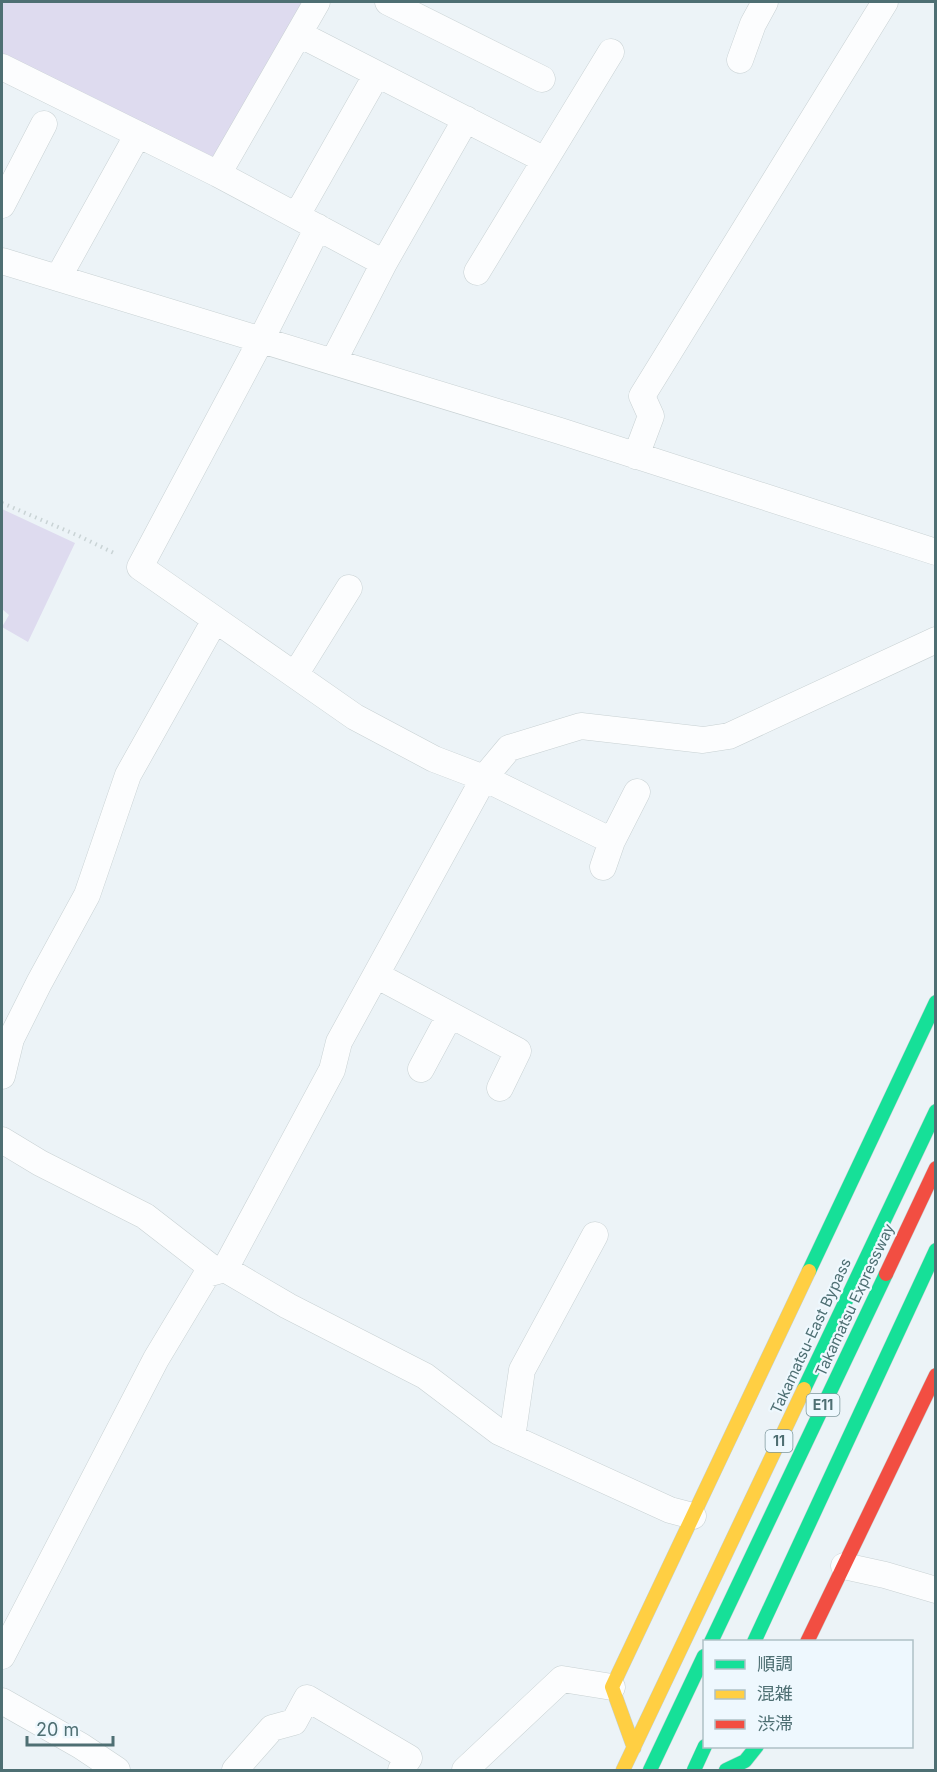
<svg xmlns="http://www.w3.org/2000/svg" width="937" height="1772" font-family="Inter,'Noto Sans JP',sans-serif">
  <rect width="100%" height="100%" fill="#ecf3f7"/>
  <path fill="#dedbef" d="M2,2H310L212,170L2,76Z
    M2,509L75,543L28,642L2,627L9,615L2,609Z"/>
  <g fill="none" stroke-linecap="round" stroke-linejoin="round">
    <g stroke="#c8d1d3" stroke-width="27">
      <path id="street" d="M388,2L542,79
        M299,34L545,160
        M740,60L753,24L765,2
        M2,67L218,174L384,263
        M218,174L317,2
        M2,205L44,124
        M297,215L377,74
        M318,227L261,340L140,567L355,717L434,759L484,778L612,841L637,792
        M2,261L560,431L936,552
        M477,272L611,52
        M58,278L138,134
        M333,362L384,263L466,119
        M636,456L651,416L642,396L885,2
        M295,675L349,588
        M603,867L612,841
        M376,975L518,1051L500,1088
        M421,1069L450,1015
        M2,1076L11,1039L39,983L87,895L128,775L215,620
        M2,1140L40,1163L145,1216L216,1271
        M225,1269L288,1306L425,1376L499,1432L670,1510L693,1516
        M512,1438L522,1370L595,1235
        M844,1566L885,1575L936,1590
        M2,1656L156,1359L207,1274L225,1269L332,1070L339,1042L484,778L509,748L581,726L703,740L729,736L936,640
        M2,1701L81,1746L117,1770
        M235,1770L272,1728L294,1722L307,1698L409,1758L401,1770
        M465,1770L562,1679L612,1687"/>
    </g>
    <g stroke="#c4d0d2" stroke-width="15">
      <path id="fast" d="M809,1271L936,1002
        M804,1389L936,1111
        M711,1642L886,1274
        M754,1642L936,1250
        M650,1770L704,1656
        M694,1770L705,1746
        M726,1770L745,1761L757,1746"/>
    </g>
    <g stroke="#c4d0d2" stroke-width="15">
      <path id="slow" d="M634,1748L612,1687L809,1271
        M623,1770L804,1389"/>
    </g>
    <g stroke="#c4d0d2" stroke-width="15">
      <path id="jam" d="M886,1274L936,1168
        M807,1642L936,1375"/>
    </g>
    <path stroke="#c9d3d5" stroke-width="4" stroke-dasharray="1.5 4.5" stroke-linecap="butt" d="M2,503L79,536L116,554"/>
    <use href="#street" stroke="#fcfdfe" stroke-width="26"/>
    <use href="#fast" stroke="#16e098" stroke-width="14"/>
    <use href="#slow" stroke="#ffcf43" stroke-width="14"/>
    <use href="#jam" stroke="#f24e42" stroke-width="14"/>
  </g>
  <g text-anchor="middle" stroke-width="4.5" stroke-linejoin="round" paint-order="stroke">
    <g fill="#eef8fe" stroke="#7e989d" stroke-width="1.5">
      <rect x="806.5" y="1394" width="33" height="22" rx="4.5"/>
      <rect x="765.5" y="1430" width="27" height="22" rx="4.5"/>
    </g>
    <g font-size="14" font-weight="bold" fill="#4e6f73">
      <text x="823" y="1410">E11</text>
      <text x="779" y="1446">11</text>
    </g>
    <g font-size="15" fill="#4e6f73" stroke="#eef8fe">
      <text transform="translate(855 1300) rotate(-65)" y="5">Takamatsu Expressway</text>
      <text transform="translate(811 1336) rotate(-65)" y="5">Takamatsu-East Bypass</text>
    </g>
  </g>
  <rect width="937" height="1772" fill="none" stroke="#4e6f73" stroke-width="6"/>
  <rect x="703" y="1640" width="210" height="108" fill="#eef8fe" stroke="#aec1c6" stroke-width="1.5"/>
  <rect x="715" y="1660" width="30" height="9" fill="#16e098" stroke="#aec1c6" stroke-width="1.5"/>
  <text x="757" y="1670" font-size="18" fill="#4e6f73">順調</text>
  <rect x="715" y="1690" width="30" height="9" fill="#ffcf43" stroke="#aec1c6" stroke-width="1.5"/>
  <text x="757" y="1700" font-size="18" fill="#4e6f73">混雑</text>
  <rect x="715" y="1720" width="30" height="9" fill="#f24e42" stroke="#aec1c6" stroke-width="1.5"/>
  <text x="757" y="1730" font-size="18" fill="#4e6f73">渋滞</text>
  <path d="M27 1736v9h86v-9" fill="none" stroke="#4e6f73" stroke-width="3"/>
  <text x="36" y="1736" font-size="18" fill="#4e6f73" stroke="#eef8fe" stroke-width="4.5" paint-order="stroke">20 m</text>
</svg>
